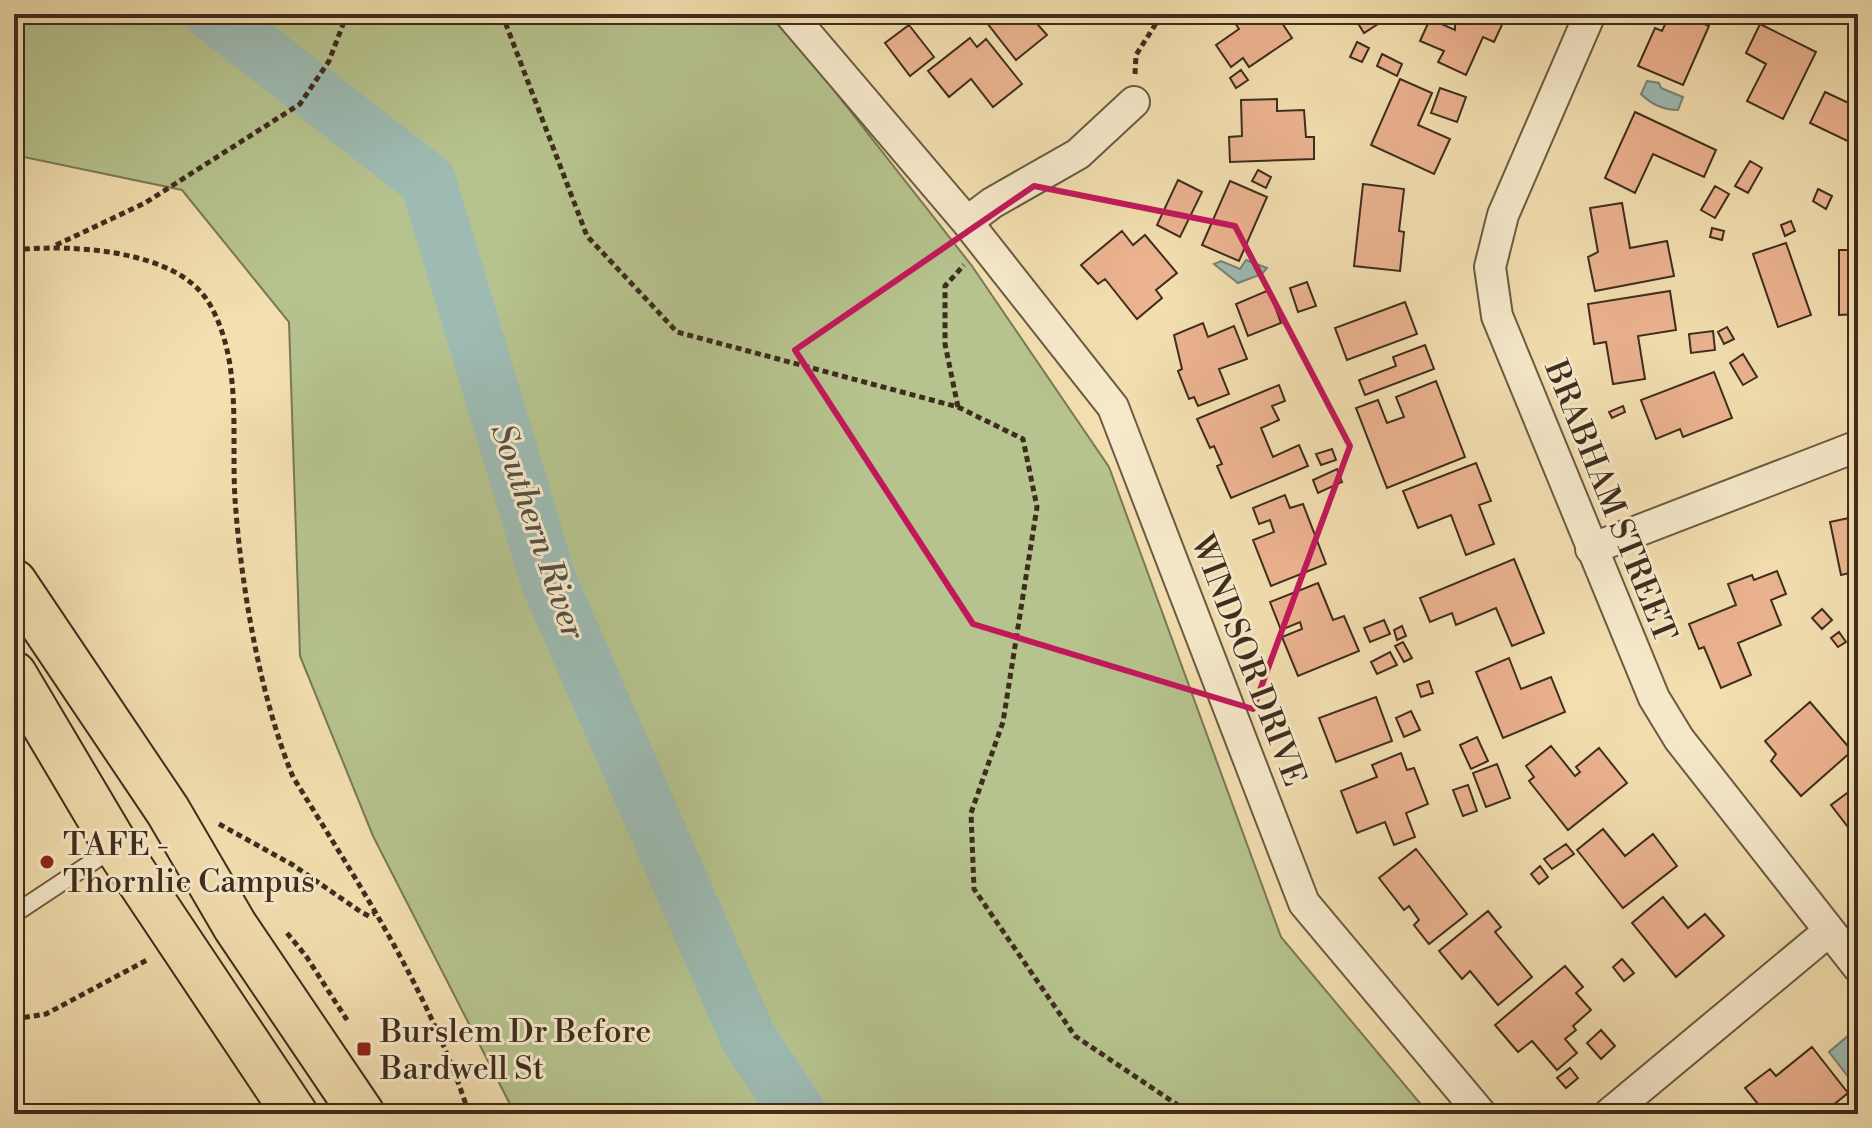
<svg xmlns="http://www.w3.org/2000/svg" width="1872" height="1128" font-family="'Libre Bodoni',serif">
  <rect width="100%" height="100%" fill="#f3dfb0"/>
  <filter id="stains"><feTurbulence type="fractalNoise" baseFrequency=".0025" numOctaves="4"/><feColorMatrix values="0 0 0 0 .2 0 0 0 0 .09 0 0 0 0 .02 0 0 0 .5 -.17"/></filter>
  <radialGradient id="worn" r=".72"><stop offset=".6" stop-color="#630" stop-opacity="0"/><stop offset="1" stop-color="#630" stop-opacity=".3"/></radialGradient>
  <path fill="#b6c38e" stroke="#7a7856" stroke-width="2" d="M25,14H774L972,266L1109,467L1281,937L1429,1114H515L373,836L300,656L289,322L182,190L14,155V27Z"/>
  <path fill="#9dbbb3" stroke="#778277" stroke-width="2" d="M1647,81L1659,83L1661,88L1683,97L1678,110C1664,110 1651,104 1641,94Z
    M1246,260L1267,268L1262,274L1238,283L1214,264L1221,261L1240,269Z
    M1849,1035L1858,1046V1080L1853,1083L1829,1052Z"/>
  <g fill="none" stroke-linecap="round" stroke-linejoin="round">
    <path stroke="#9dbbb3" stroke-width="56" d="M213,14L428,181L549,582L748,1037L799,1114"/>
  </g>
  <path fill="#ecb390" stroke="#3e2d1e" stroke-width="2" d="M980,14H1052L1038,25L1047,35L1016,60Z
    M1229,14H1276L1292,38L1249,67L1243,58L1231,67L1216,45L1239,29Z
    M1439,14H1507L1494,42L1483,37L1466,75L1438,62L1444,51L1420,41L1430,19L1455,30V21Z
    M1670,14H1683L1709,26L1683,85L1638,66L1655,28L1662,31Z
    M1373,16L1378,24L1364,33L1359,25Z
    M1760,24L1816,52L1783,119L1747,101L1766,64L1746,53Z
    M909,25L934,57L910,76L885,43Z
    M970,38L977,47L986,39L1022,84L993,107L971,79L949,97L928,71Z
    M1357,42L1369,48L1362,62L1350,57Z
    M1382,54L1402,64L1397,76L1377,66Z
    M1241,70L1248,80L1236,88L1230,78Z
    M1400,79L1432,93L1418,125L1450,139L1434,174L1371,145Z
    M1440,88L1466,97L1457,122L1431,113Z
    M1825,92L1855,106L1858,100V146L1810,123Z
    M1277,99V111L1304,110L1306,137H1314V159L1230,162L1229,137L1242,136L1241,100Z
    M1635,112L1716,150L1704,177L1653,154L1635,193L1605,178Z
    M1750,161L1762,168L1748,193L1735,186Z
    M1258,170L1271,177L1266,188L1252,181Z
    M1178,180L1202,192L1180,237L1157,225Z
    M1230,181L1267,197L1239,261L1202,245Z
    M1363,184L1404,189L1399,231L1404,232L1400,271L1354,266Z
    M1715,186L1729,194L1715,218L1701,210Z
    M1818,189L1832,196L1826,209L1813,201Z
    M1622,203L1630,248L1667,241L1674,276L1595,291L1588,257L1598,252L1590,208Z
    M1791,221L1795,231L1785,236L1781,225Z
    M1712,228L1724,231L1722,240L1710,237Z
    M1122,231L1133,245L1145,235L1177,273L1156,290L1162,298L1137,319L1105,279L1098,284L1081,265Z
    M1786,243L1811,315L1778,327L1753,254Z
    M1839,250H1858V314L1839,315Z
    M1307,282L1316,306L1298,312L1290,288Z
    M1269,290L1281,323L1248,336L1236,304Z
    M1670,291L1676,330L1638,336L1645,379L1613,384L1606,342L1594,344L1588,304Z
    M1405,302L1417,334L1347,360L1335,328Z
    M1203,323L1208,337L1234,326L1247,359L1219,369L1229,394L1198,406L1194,397L1189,399L1178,371L1182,369L1174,335Z
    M1727,327L1734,339L1724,344L1718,332Z
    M1713,331L1715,350L1691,353L1689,334Z
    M1425,345L1434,369L1365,395L1359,380L1396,366L1393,357Z
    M1743,354L1757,377L1743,385L1730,363Z
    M1714,372L1732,418L1683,437L1680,429L1656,439L1641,400Z
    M1436,381L1465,457L1387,488L1356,408L1378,400L1387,423L1404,417L1396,397Z
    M1279,385L1285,401L1272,406L1279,420L1261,428L1273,457L1299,445L1308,466L1231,498L1217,466L1222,464L1214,446L1210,448L1197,419Z
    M1623,406L1625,412L1612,418L1609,412Z
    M1332,449L1336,460L1321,465L1316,454Z
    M1476,463L1491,501L1479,505L1494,544L1466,555L1451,515L1418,528L1403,491Z
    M1337,469L1342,482L1318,493L1313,480Z
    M1285,495L1290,508L1303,504L1326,564L1271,586L1253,540L1274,532L1270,520L1259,524L1253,508Z
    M1858,516V571L1841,575L1830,522Z
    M1514,559L1544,633L1512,646L1496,608L1456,625L1452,613L1430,622L1420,598Z
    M1777,571L1786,594L1771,600L1781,625L1738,643L1751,675L1721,688L1704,647L1699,649L1689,624L1736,605L1728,584L1752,575L1754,580Z
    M1318,583L1333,620L1344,616L1359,651L1298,676L1282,637L1302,629L1300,622L1281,630L1270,602Z
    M1822,609L1832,620L1822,629L1812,618Z
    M1384,620L1390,634L1370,642L1364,628Z
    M1402,626L1406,636L1397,640L1394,630Z
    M1839,632L1846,642L1838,647L1831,638Z
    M1403,642L1412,658L1404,662L1395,646Z
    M1390,652L1397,665L1377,674L1371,662Z
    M1509,658L1521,689L1551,677L1565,712L1503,738L1476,672Z
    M1429,681L1433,693L1421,697L1417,685Z
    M1376,697L1392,741L1336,762L1319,718Z
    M1810,702L1852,751L1801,796L1771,761L1776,754L1765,741Z
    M1411,711L1420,730L1404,737L1396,718Z
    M1477,737L1488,761L1471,769L1460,745Z
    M1551,746L1575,776L1580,772L1576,767L1599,748L1627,783L1568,830L1529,781L1534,777L1526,766Z
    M1401,753L1407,770L1414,768L1428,804L1406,813L1415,837L1394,845L1385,822L1357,833L1341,791L1377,777L1372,765Z
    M1497,764L1510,798L1486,807L1473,773Z
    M1468,785L1477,811L1463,816L1453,790Z
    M1858,785V840L1831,805Z
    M1603,829L1625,856L1653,834L1677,866L1623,908L1577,850Z
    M1566,844L1574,854L1552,869L1544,859Z
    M1416,849L1467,914L1429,944L1414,925L1419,920L1409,906L1404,910L1379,878Z
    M1540,866L1548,877L1539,884L1531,874Z
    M1663,897L1688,928L1705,914L1724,936L1676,977L1632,923Z
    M1488,911L1501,927L1495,932L1532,977L1498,1005L1470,971L1462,979L1439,951Z
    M1622,959L1634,973L1624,981L1613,967Z
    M1565,966L1583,987L1576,993L1591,1010L1573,1026L1576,1030L1565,1039L1577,1053L1557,1070L1532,1041L1518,1052L1495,1025Z
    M1601,1030L1615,1046L1601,1059L1587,1043Z
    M1812,1047L1848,1093L1822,1114H1766L1745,1088L1770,1069L1776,1076Z
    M1570,1068L1578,1078L1566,1088L1557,1078Z"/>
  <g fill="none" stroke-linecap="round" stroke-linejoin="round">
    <g stroke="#6b5a42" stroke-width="20">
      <path id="lane" d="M14,914L115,847"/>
    </g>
    <g stroke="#6b5a42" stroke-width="34">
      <path id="street" d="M790,14L967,222L1113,407L1304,903L1481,1114
        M1590,14L1503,215L1490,267L1497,316L1654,698L1679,739L1858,967
        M967,222L992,203L1078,154L1134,102
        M1591,549L1858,446
        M1609,1114L1829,931"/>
    </g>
    <g stroke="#3e2d1e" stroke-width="48">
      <path id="primary" d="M14,582L168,811L235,926L362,1114
        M14,674L116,846L295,1114"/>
    </g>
    <path stroke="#3e2d1e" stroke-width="5" stroke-dasharray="6 4" stroke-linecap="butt" d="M502,14L587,236L677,332L958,407L1023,439L1037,507L1003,722L971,813L974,889L1075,1036L1191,1114
      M1135,74L1136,55L1162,14
      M56,245L145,203L300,104L329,61L347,14
      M14,250C70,244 177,249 209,303C243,361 231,435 235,499C241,586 260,697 293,777C360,886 430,992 469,1114
      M958,407L945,344V286L964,265
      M219,824L293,865L361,912L369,916L375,913
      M287,933L306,956L347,1020
      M14,1019L46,1014L147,960"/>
    <use href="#lane" stroke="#f7eacc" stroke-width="16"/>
    <use href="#street" stroke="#f7eacc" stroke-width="30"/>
    <use href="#primary" stroke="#f3dfb0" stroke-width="44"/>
  </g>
  <path fill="none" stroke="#c2185b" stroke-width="6" stroke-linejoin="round" d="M1034,186L1235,226L1350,446L1253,709L973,624L795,350Z"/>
  <g fill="#8f2418" stroke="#f7eacc" stroke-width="3">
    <circle cx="47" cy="862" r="8"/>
    <rect x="356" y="1041" width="16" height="16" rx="4"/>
  </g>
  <g text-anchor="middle" stroke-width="6" stroke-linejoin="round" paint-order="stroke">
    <g font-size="32" fill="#3e2d1e" stroke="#f7eacc">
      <text transform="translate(1611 501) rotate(68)" y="11">BRABHAM STREET</text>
      <text transform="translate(1249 660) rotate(69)" y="11">WINDSOR DRIVE</text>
    </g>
    <g font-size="32" fill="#3e2d1e" stroke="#f7eacc" text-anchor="start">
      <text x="63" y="855">TAFE -<tspan x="63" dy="37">Thornlie Campus</tspan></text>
      <text x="380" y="1042">Burslem Dr Before<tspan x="380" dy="37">Bardwell St</tspan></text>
    </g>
    <g font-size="34" font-style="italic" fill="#565043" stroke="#f7eacc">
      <text transform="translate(539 531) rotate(71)" y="12">Southern River</text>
    </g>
  </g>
  <rect width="1872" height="1128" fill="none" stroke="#f3dfb0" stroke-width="48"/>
  <rect x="16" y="16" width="1840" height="1096" fill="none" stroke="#3e2d1e" stroke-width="4"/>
  <rect x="24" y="24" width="1824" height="1080" fill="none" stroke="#3e2d1e" stroke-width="2"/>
  <rect width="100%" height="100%" filter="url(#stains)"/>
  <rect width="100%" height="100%" fill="url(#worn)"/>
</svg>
